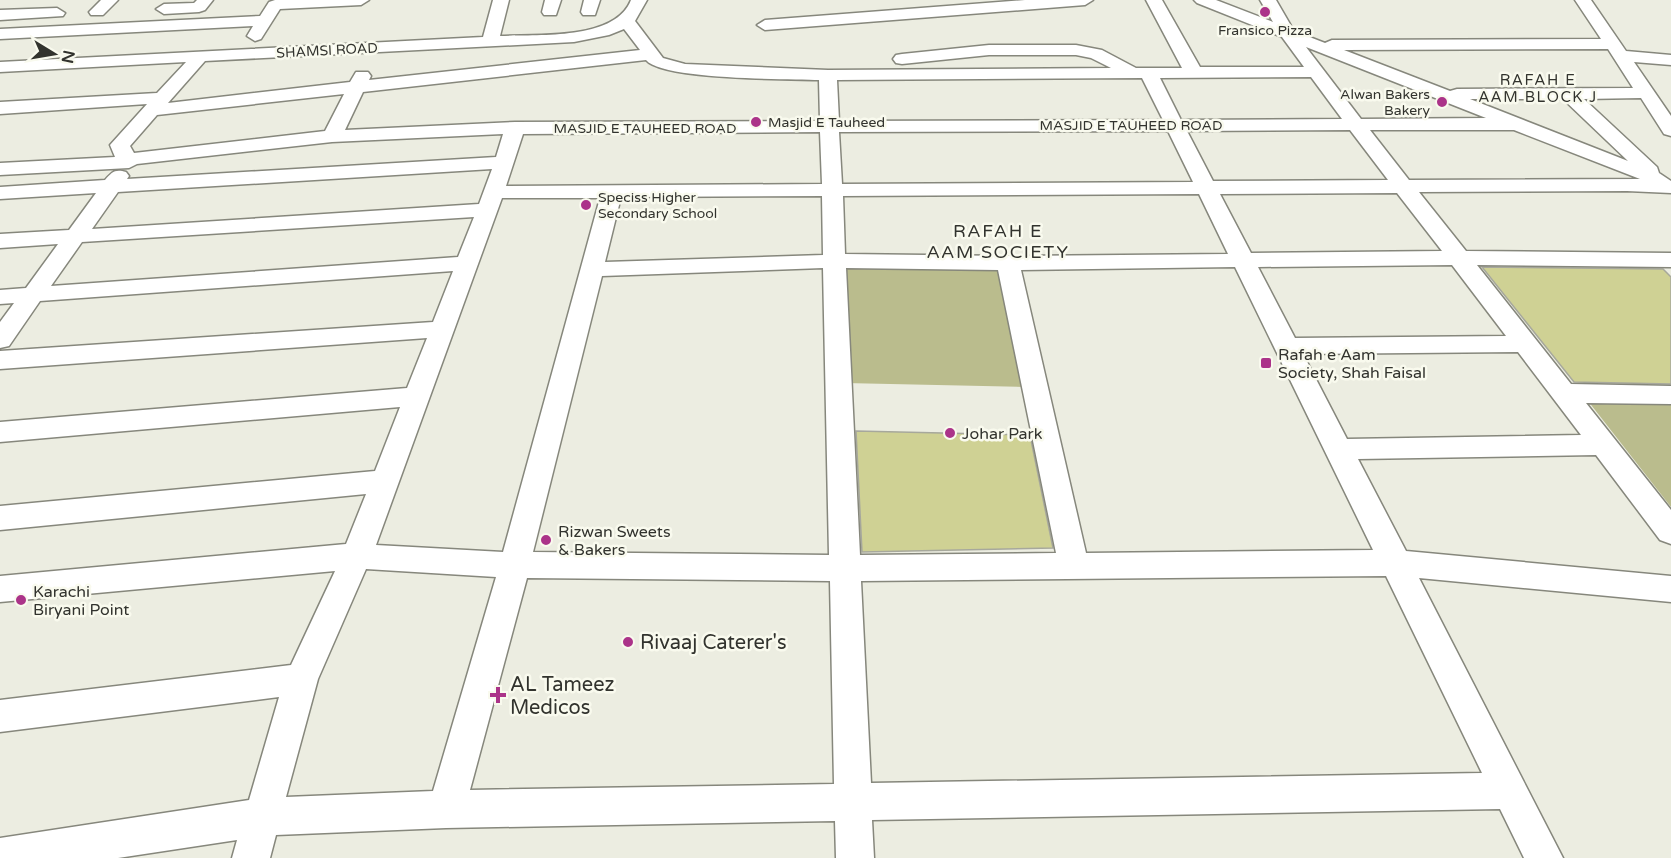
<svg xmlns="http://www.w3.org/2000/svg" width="1671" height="858" font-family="'Varela Round',sans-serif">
  <rect width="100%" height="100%" fill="#ecede1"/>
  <path fill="#babc8d" d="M837,266H1005L1025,387L844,383Z
    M1581,392L1671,396V507Z"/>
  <path fill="#cfd194" stroke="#a7a89c" stroke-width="1.5" d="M1482,267L1663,269L1671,277V384L1574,382Z
    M856,431L1030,435L1053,548L862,552Z"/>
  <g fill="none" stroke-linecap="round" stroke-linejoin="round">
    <g stroke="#86877c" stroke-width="3">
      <path id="minor" d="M101,0H118L103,15H91L89,12Z
        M197,0H213L205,10L199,12L164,14L156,9L164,4L194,3Z
        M275,0H369L361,5L280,9L261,39L255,41L247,36L253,26L0,39V29L260,16L269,2Z
        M493,0H509L500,36C537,34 615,41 631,0H647L635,21L663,58L685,64L828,70L1111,68L1091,58L1076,55H989L902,64L896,63L893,59L896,55L902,54L989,45H1076L1102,50L1136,68H1182L1146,0H1162L1200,67H1304L1282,37L1197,3L1194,0H1216L1273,22L1260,0H1276L1294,31L1325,43L1332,40L1601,39L1575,0H1591L1626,51L1671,55V65L1634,62L1671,116V136L1664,134L1641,98L1584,99L1657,167L1659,173L1671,181V193L1627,191L1419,192L1466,251L1671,253V267L1477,265L1571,384L1671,386V404L1586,403L1671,510V544L1660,540L1596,455L1358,459L1406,551L1671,576V602L1419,578L1563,858H1524L1500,809L872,820L874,858H836L835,821L446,828L276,835L270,858H232L237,840L118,858H0V838L249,800L279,697L0,732V700L291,665L335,571L0,602V576L346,544L366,494L0,530V506L375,471L400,407L0,442V422L407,388L427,338L0,369V351L433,322L453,271L40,301L9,346L0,348V322L14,303L0,304V290L26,288L58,244L0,248V234L69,230L96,193L0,199V187L105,180C112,172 115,169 126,172L129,176L127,179L496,157L503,134L332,142L137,164L129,168L0,175V163L115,157L110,145L147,104L0,114V102L157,93L186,62L0,72V62L483,37ZM624,29L640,50L369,80L371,76L368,72H356L350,82L168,103L205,61L574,42L609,35ZM1306,47L1486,118L1361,119ZM1608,49L1633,88L1457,89L1450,91L1344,50ZM646,60C662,80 789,79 819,80L820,121L515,122L345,130L363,92ZM1311,77L1342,119L1181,120L1160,78ZM1142,78L1163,120L839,121L837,80ZM344,94L325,131L134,153L130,146L157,115ZM1470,99H1563L1628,161ZM1350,130L1388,180L1213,181L1187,131ZM1370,130H1514L1640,179L1409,180ZM1168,131L1193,182L842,184L839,132ZM820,132L822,184L506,186L523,134ZM492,169L479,204L92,229L118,192ZM1397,193L1442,251L1251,253L1220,194ZM1199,194L1228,254L1008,256L845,254L843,196ZM822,196L823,255L605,262L621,197ZM502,198H600L503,552L376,545ZM474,217L458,257L51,286L82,242ZM1452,265L1506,336L1295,338L1258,267ZM1235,267L1373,550L1086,553L1021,270ZM823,268L829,555L533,552L602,276ZM846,268L998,270L1056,553L860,555ZM1518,352L1581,435L1347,439L1303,354ZM366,569L496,577L433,791L286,797L318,679ZM1386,576L1482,773L871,783L861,581ZM527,578L830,581L834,784L470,790Z
        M545,0H561L556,15H544L542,12Z
        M584,0H600L595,15H583L581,12Z
        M1025,0H1093L1085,5L765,30L757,25L765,20Z
        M57,8L65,13L63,16L0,20V10Z"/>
    </g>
    <use href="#minor" fill="#fff" fill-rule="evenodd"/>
  </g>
  <g fill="#ab3389" stroke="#f9faee" stroke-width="2">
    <circle cx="1265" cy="12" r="6"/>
    <circle cx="1442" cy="102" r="6"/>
    <circle cx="756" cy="122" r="6"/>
    <circle cx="586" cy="205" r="6"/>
    <rect x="1260" y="357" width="12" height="12" rx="3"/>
    <circle cx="950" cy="433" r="6"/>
    <circle cx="546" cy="540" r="6"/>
    <circle cx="21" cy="600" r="6"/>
    <circle cx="628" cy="642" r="6"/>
    <path d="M495 686h6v6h6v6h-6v6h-6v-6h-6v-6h6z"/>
  </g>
  <g text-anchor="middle" stroke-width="5" stroke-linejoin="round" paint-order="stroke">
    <g font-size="14" fill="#32332e" stroke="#f9faee" text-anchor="start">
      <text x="1265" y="35" text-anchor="middle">Fransico Pizza</text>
      <text x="1430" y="99" text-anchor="end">Alwan Bakers<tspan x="1430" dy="16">Bakery</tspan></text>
      <text x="768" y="127">Masjid E Tauheed</text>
      <text x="598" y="202">Speciss Higher<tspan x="598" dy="16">Secondary School</tspan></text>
    </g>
    <g font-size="14" fill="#32332e" stroke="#f9faee">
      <text transform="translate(327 50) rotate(-3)" y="5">SHAMSI ROAD</text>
      <text x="1131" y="130">MASJID E TAUHEED ROAD</text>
      <text x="645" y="133">MASJID E TAUHEED ROAD</text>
    </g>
    <g font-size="15" letter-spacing="1.5" fill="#32332e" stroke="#f9faee">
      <text x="1538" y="85">RAFAH E<tspan x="1538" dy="17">AAM BLOCK J</tspan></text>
    </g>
    <g font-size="16" fill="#32332e" stroke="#f9faee" text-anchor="start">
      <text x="1278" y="360">Rafah e Aam<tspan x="1278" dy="18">Society, Shah Faisal</tspan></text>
      <text x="962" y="439">Johar Park</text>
      <text x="558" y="537">Rizwan Sweets<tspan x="558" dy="18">&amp; Bakers</tspan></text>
      <text x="33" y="597">Karachi<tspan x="33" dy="18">Biryani Point</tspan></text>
    </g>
    <g font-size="18" letter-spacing="1.5" fill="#32332e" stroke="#f9faee">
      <text x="998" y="237">RAFAH E<tspan x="998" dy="21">AAM SOCIETY</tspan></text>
    </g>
    <g font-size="20" fill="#32332e" stroke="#f9faee" text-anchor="start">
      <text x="640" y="649">Rivaaj Caterer's</text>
      <text x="510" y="691">AL Tameez<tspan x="510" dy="23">Medicos</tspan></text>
    </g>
  </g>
  <g transform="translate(54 54) rotate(101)" stroke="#f9faee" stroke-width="4.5" paint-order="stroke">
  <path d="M0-4.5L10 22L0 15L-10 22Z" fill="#32332e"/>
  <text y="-9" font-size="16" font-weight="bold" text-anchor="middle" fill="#32332e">N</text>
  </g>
</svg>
